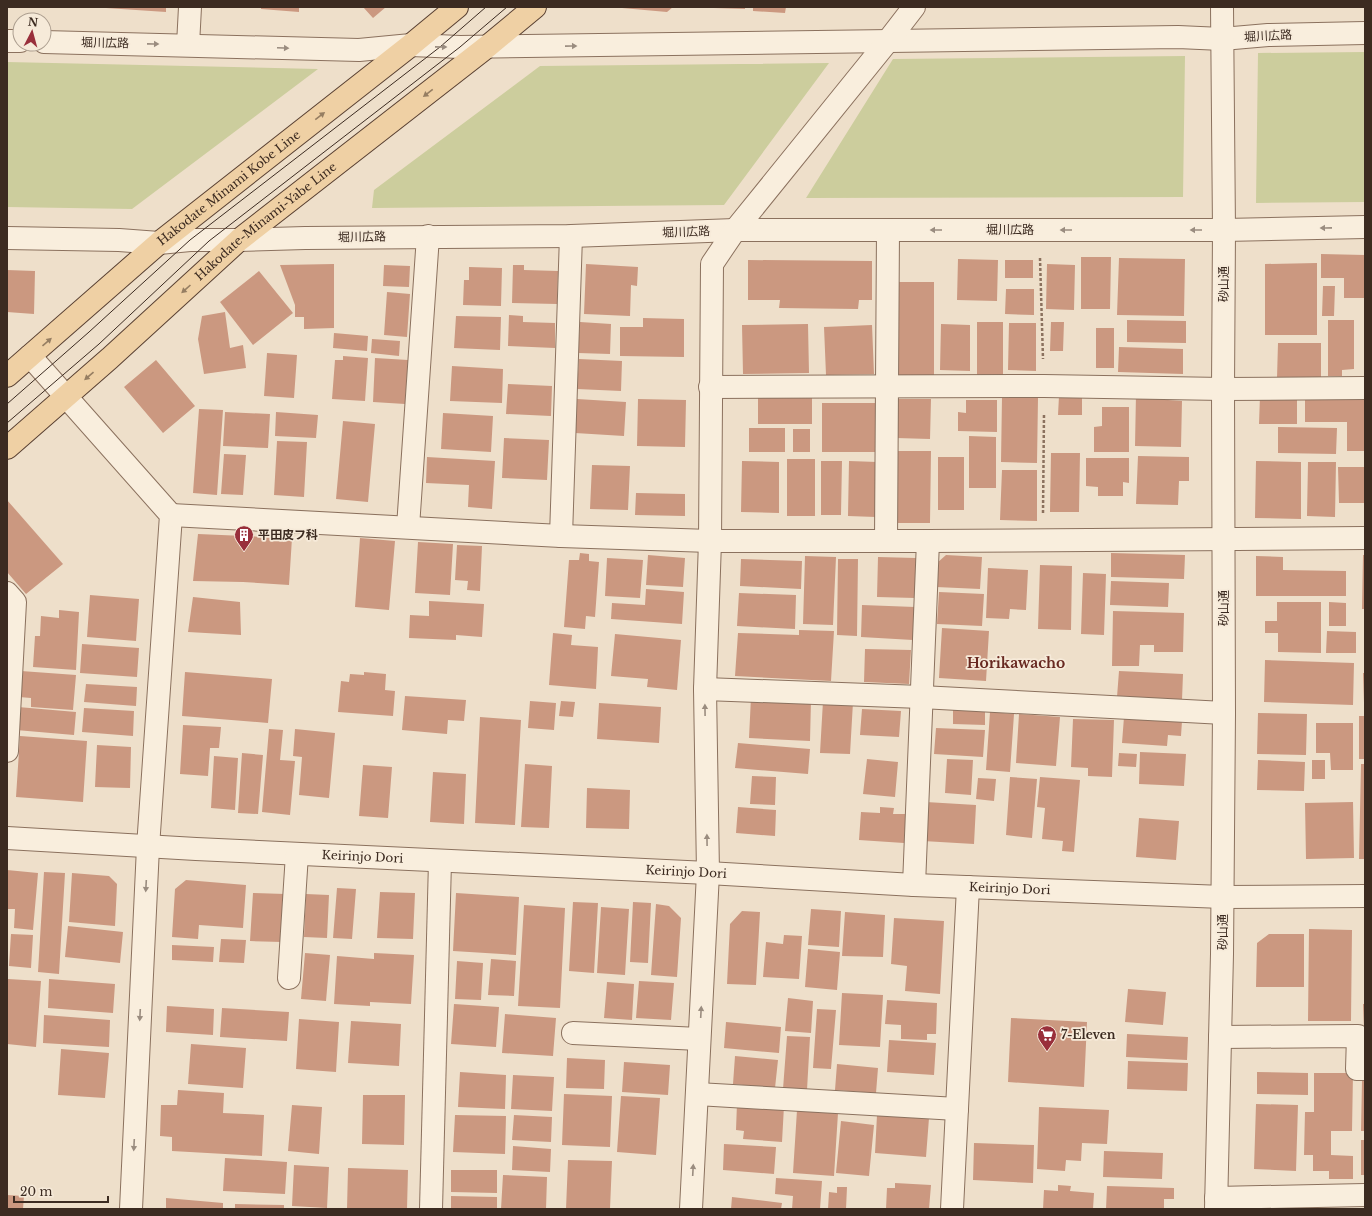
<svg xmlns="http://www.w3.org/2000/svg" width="1372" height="1216" font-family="'Libre Baskerville','Noto Sans JP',serif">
  <rect width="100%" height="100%" fill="#eedfca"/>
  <path fill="#cccd9d" d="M1365,52V202L1256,203L1258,53Z
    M1185,56L1183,197L806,198L893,59Z
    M7,62L318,69L132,209L7,207Z
    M829,63L724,205L372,208L374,190L540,66Z"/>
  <path fill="#cb9880" d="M107,7H166V12L106,8Z
    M261,7H299V12L261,9Z
    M363,7H386L373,18Z
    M621,7H673L667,12L622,8Z
    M714,7H745V9L714,8Z
    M753,7H786L785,13L753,11Z
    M1321,254L1365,255V298H1344V278H1321Z
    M1081,257H1111L1110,309H1081Z
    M1119,258L1185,259L1184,316L1117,315Z
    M958,259L998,260L997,301L957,300Z
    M748,260L872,261V300H859L858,309L779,308L780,300H748Z
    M1005,260H1033V278H1005Z
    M1317,263V335H1265V264Z
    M334,264V328L304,329V317H295V305L280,265Z
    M586,264L638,267L637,286L631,285L630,316L584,314Z
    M1047,264L1075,265L1074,310L1046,309Z
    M384,265L410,266L409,287L383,286Z
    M513,265H524V270L558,271L557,304L512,303Z
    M469,267L502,268L501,306L463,305L464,280H469Z
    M7,270L35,271L34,314L7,312Z
    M259,271L293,313L253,345L220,302Z
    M895,282H934V377H895Z
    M1323,286H1335L1334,316H1322Z
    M1006,289H1034V315L1005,314Z
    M387,292L410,294L407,337L384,335Z
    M225,312L230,348L243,345L246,368L204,374L198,339L202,316Z
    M509,315L523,316V322L555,323V348L508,346Z
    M456,316L501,317L500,350L454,348Z
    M643,318L684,319V357L620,356V327H643Z
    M1127,320L1186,321V343L1127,342Z
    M1328,320H1354V369L1342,370V376H1328Z
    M580,322L611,324L610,354L578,353Z
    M977,322H1003V375H977Z
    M1051,322H1064L1063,351H1050Z
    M1009,323H1036V371L1008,370Z
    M808,324L809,373L743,374L742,325Z
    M941,324L970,325V371L940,370Z
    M872,325L874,374L826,375L824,327Z
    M1096,328H1114V368H1096Z
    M334,333L368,336L367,351L333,348Z
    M372,339L400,341L399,356L371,353Z
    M1278,343H1321V378H1277Z
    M1119,347L1183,349V374L1118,372Z
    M267,353L297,355L294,398L264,396Z
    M343,356L368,358L365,401L332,399L335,360H343Z
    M375,358L408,360L405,404L373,402Z
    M579,359L622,361L621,391L577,389Z
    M156,360L195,406L163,433L124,387Z
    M452,366L503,369L502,403L450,401Z
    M508,384L552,386L551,416L506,414Z
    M1136,394L1168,395V400L1182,401L1181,447L1135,446Z
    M1059,396H1082V415H1058Z
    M1260,396H1297V424H1259Z
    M812,397V424H758V398Z
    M1002,397L1038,398L1037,463L1001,462Z
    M1305,397H1365V451H1347V422H1305Z
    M577,399L626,402L624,436L575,433Z
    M638,399L686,400L685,447L637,446Z
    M896,399H931L930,439L896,438Z
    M966,400H997V432L958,431V412L966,413Z
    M822,403H877V452H822Z
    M1102,407H1129V452H1094V427L1102,426Z
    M199,409L223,410L217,495L193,493Z
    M225,412L270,414L268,448L223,446Z
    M276,412L318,415L316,438L275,436Z
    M443,413L493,416L491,452L441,449Z
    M343,421L375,424L368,502L336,499Z
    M1278,427L1337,428L1336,454L1278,453Z
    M749,428H785V452H749Z
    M793,429H810V452H793Z
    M969,436L996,437V488H969Z
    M504,438L549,440L547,480L502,478Z
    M277,441L307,442L304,497L274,495Z
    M896,451H931L930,523H895Z
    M1051,453H1080L1079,512H1050Z
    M224,454L246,455L243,495L221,494Z
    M1138,456L1189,457V481H1179L1178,505L1136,504Z
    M427,457L495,461L492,509L468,507L469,485L426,483Z
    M938,457H964V510H938Z
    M1086,458H1129V483L1123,482V496H1098V487L1086,486Z
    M787,459H815V516H787Z
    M742,461L779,462V513L741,512Z
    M821,461H842L841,515H821Z
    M849,461L877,462L876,517L848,516Z
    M1256,461L1301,462V519L1255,518Z
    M1308,462H1336L1335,517L1307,516Z
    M592,465L630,466L628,510L590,509Z
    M1338,467H1364L1365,503H1339Z
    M1002,470H1037V521L1000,520Z
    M636,493L685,494V516L635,515Z
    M7,500L63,564L26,594L7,572Z
    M198,534L292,538L289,585L243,582L193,581Z
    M360,538L395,541L389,610L355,607Z
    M418,542L453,544L450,595L415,593Z
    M457,545L482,546L480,591L467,590L468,581L455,580Z
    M580,553L589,554V561L599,562L595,617L586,616L585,629L564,627L569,560H579Z
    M1111,553L1185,555L1184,579L1111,577Z
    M648,555L685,558L683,587L646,585Z
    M946,555L982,557L980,589L936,587L937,563Z
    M1363,555H1365V609H1362Z
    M805,556L836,557L833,625L803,624Z
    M1256,556L1283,557V570L1346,571V596H1256Z
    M878,557L916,558L915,598L877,597Z
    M607,558L643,560L640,598L605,596Z
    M741,559L802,561L801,589L740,586Z
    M838,559H858L857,636L837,635Z
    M1040,565L1072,566L1071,630L1038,629Z
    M988,568L1028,570L1026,610L1010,609L1009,619L986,618Z
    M1083,573L1106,574L1104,635L1081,634Z
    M1111,581L1169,583L1168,607L1110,605Z
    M646,589L684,592L682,624L611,619L612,603L645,605Z
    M939,592L984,594L982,626L937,624Z
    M739,593L796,595L795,629L737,626Z
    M90,595L139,599L136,641L87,637Z
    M193,597L240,602L241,635L188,632Z
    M429,601L484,604L482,637L456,635V640L409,638L410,615L429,616Z
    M1277,602H1321V653L1278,652V633H1265V621H1277Z
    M1329,602L1346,603V626H1329Z
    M862,605L915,607L913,640L861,637Z
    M59,610L79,612L76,670L33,667L35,636H40L41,616L59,618Z
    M1113,611L1184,613L1183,652H1154V645H1140L1139,666H1112Z
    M942,628L989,631L986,681L939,678Z
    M799,630L834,631L831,681L735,676L738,633L799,635Z
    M1327,631L1356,632V653H1326Z
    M553,633L572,635L571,645L598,647L596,689L549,685Z
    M615,634L681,640L677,690L647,687L648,679L611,676Z
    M82,644L139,648L137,677L80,673Z
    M865,649L911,650L909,684L864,682Z
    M1265,660L1354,663L1353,705L1264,702Z
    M21,671L76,675L73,710L31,707V698L19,697Z
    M1119,671L1183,674L1182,700L1117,697Z
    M185,672L272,679L268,723L182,716Z
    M364,672L386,674L385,690L395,691L393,716L338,712L341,681L349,682L350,674L364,675Z
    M1363,673H1365V703H1364Z
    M86,684L137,687L136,706L84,702Z
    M405,696L466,700L464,721L448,720L447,734L402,730Z
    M751,697L811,700L810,741L749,738Z
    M530,701L556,703L554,730L528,728Z
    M561,701L575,702L573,717L559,716Z
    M823,701L853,702L850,754L820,753Z
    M599,703L661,707L659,743L597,739Z
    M18,707L76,712L74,735L16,730Z
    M84,708L134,711L133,736L82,732Z
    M862,709L901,711L899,737L860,735Z
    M953,710L985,711V725L953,724Z
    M990,712L1014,714L1010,772L986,770Z
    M1258,713L1307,714L1306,755L1257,754Z
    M1019,714L1060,717L1056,766L1016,763Z
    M1359,716H1365V759H1359Z
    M480,717L521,720L515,825L475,823Z
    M1124,717L1182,721L1181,736L1168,735L1167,746L1122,743Z
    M1073,719L1114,720L1112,777L1088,776V768L1071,767Z
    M1316,723H1353V770H1331L1330,753H1316Z
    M183,725L221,727L219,748H210L208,776L180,774Z
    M936,728L985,730L983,757L934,754Z
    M269,729L283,730L280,760L295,761L290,815L262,812Z
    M295,729L335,733L329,798L299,795L302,757L293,756Z
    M20,736L87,741L83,802L16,797Z
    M738,743L810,749L808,774L735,768Z
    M97,745L131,747L130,788L95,787Z
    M1140,752L1186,754L1184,786L1139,784Z
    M242,753L263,755L258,814L238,813Z
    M1119,753L1137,754L1136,767L1118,766Z
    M214,756L238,758L235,810L211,808Z
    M867,759L898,762L895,797L863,794Z
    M947,759L973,760L971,795L945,793Z
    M1258,760L1305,762L1304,791L1257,790Z
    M1312,760H1325V779H1312Z
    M525,764L552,766L549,828L521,827Z
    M1361,764H1365V859H1359Z
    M363,765L392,767L388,818L359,816Z
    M433,772L466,774L464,824L430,822Z
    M752,776L776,777L775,805L750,804Z
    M1010,777L1037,779L1032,838L1006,835Z
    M1040,777L1080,780L1074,852L1062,851L1063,841L1042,839L1045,808L1037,807Z
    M978,778L996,779L994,801L976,799Z
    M587,788L630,790L629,829L586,828Z
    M926,802L976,805L974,844L923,841Z
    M1353,802L1354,858L1306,859L1305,803Z
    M738,807L776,810L775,836L736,833Z
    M880,807L894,808L893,814H906L904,843L859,840L861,812L880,813Z
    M1139,818L1179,821L1176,860L1136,857Z
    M7,870L38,873L33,930L14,928L15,909H7Z
    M44,872L65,873L59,974L38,972Z
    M72,873L109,876L117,884L115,926L69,922Z
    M186,880L246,885L243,928L199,925L198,939L172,937L175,889Z
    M337,888L356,889L352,939L333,938Z
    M380,892L415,893L413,939L377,938Z
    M253,893L285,894L282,942L250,941Z
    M456,893L519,897L516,955L453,951Z
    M306,894L329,895L327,938L304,937Z
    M573,902L598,903L594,973L569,971Z
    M633,902L651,903L648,963L630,962Z
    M656,904L669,906L681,918L677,977L651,975Z
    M524,905L565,908L560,1008L518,1006Z
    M601,907L629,909L625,975L597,973Z
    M811,909L841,911L839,947L808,945Z
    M742,911L760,912L756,985L727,984L730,924Z
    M845,912L885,915L883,957L842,956Z
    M894,918L944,921L940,994L905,991L907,966L891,964Z
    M68,926L123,932L120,963L65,957Z
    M1309,929L1352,930L1351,1021H1308Z
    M11,934L33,935L31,968L9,966Z
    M1269,934H1304V987H1256L1257,943Z
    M784,935L802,936L799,979L763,977L766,942L783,944Z
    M221,939L246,940L244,963L219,962Z
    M172,945L214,947L213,962L172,960Z
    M808,949L840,952L837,990L805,987Z
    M305,953L330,955L326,1001L301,999Z
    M374,953L414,955L411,1004L370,1002V1006L334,1004L337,956L374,959Z
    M491,959L516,961L514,996L488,995Z
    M457,961L483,963L481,1000L455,999Z
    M8,979L41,981L36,1047L7,1044Z
    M49,979L115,984L113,1013L48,1008Z
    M639,981L674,983L671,1020L636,1018Z
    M607,982L634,984L632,1020L604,1018Z
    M1128,989L1166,992L1163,1025L1125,1022Z
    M842,993L883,995L880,1047L839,1045Z
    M788,998L813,1001L811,1033L785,1031Z
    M887,1000L937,1003L936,1034H927V1040L901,1039V1025L885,1024Z
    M454,1004L499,1007L496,1047L451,1044Z
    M1363,1004H1365V1029H1364Z
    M167,1006L214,1009L213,1035L166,1032Z
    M222,1008L289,1012L287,1041L220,1037Z
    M817,1009L836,1010L831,1069L813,1068Z
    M505,1014L556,1018L553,1056L502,1053Z
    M44,1015L110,1020L109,1047L43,1043Z
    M1011,1018L1087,1022L1084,1087L1008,1082Z
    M299,1019L339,1022L336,1072L296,1069Z
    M351,1021L401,1024L399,1066L348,1063Z
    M726,1022L781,1027L779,1053L724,1048Z
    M1127,1034L1188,1037L1187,1060L1126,1057Z
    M787,1036L810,1037L807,1090L783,1089Z
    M889,1040L936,1043L934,1075L887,1072Z
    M191,1044L246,1048L243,1088L188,1084Z
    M61,1049L109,1053L105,1098L58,1095Z
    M735,1056L778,1060L775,1088L733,1084Z
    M567,1058L605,1060L604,1089L566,1088Z
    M1128,1061L1188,1063L1187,1091L1127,1089Z
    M624,1062L670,1065L668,1095L622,1092Z
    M837,1064L878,1068L876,1093L835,1090Z
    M460,1072L506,1075L505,1109L458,1107Z
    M1257,1072L1308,1073V1095L1257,1094Z
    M1314,1073H1353L1352,1131H1331V1155L1353,1156V1179H1329V1171H1313V1155H1304L1305,1112H1314Z
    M513,1075L554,1077L552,1111L511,1109Z
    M1362,1080H1365V1131H1361Z
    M178,1090L224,1093L223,1113L264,1115L262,1156L172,1151V1137L160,1136L161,1105H177Z
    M564,1094L612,1096L610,1147L562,1145Z
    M363,1095H405L404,1145L362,1144Z
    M621,1096L660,1098L656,1155L617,1152Z
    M737,1103L784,1106L782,1142L743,1139L744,1131L736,1130Z
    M1256,1104L1298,1105L1296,1171L1254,1169Z
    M292,1105L322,1107L319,1154L288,1151Z
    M1039,1107L1109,1110L1107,1144L1082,1143L1081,1161L1066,1160L1065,1171L1037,1169Z
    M797,1110L838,1113L834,1176L793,1173Z
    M455,1115L506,1116L505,1154L453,1152Z
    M514,1115L552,1117L551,1142L512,1140Z
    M877,1115L929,1118L926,1157L875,1153Z
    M841,1121L874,1125L869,1176L836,1173Z
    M1361,1140H1365V1175H1361Z
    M974,1143L1034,1145L1033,1183L973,1180Z
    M724,1144L776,1147L774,1174L723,1170Z
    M513,1146L551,1149L550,1172L512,1170Z
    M1104,1151L1163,1153L1162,1179L1103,1177Z
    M225,1158L287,1162L285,1194L223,1191Z
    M568,1160L612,1161L610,1209H566Z
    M294,1165L329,1167L327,1208L292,1206Z
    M348,1168L408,1170L407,1209H347Z
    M451,1170H497V1193L451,1192Z
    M503,1175L547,1177L546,1209H501Z
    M776,1178L822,1181L820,1209H792L793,1196L775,1194Z
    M895,1183L931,1185L929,1209H886L887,1188H895Z
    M1058,1185L1071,1186L1070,1191L1094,1193L1093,1209H1043L1044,1190L1058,1191Z
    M1107,1186L1174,1188V1199H1164V1209H1106Z
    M837,1187H847L846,1209H828L829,1192L837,1193Z
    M7,1195L24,1196L23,1209H7Z
    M451,1196L497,1197V1209H451Z
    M732,1197L782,1203L781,1209H731Z
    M166,1198L223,1203V1209H166Z
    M235,1204L284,1205V1209H235Z"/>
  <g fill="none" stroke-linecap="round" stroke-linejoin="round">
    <g stroke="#8b715e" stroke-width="24">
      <g id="minor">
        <path d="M7,41H20"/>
        <path d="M44,42L359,50L411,45L460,47L1178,37L1222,39L1268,35L1365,33"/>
        <path d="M188,45L190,7"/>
        <path d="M7,238L119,240L159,243L190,240H239L305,238L571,236L735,230H1224L1365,227"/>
        <path d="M30,356L171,515L148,847L131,1209"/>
        <path d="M710,387L1044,386L1223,389L1365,388"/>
        <path d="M171,515L561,536L710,541H928L1365,538"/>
        <path d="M408,527L428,236"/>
        <path d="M561,536L571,236"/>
        <path d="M886,541L888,230"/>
        <path d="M7,593L15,602L7,751"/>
        <path d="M705,689L921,697L1224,713"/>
        <path id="s1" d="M7,838L196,849L708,873L914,885L1223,897L1365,896"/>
        <path d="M914,885L928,541"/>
        <path d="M289,978L297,854"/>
        <path d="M573,1033L699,1039"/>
        <path d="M1220,1037L1358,1036L1357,1069H1365"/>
        <path d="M697,1094L957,1109"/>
        <path d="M1216,1198L1365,1195"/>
        <path d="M431,1209L440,861"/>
        <path d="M691,1209L708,873L705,689L710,541L712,264L735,230L887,42L914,7"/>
        <path d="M952,1209L968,887"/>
        <path d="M1216,1209L1222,954L1224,713L1223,389L1224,230L1222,7"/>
      </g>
    </g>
    <g stroke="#594032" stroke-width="24">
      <g id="major">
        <path id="s2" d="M7,376L159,243L411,45L457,7"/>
        <path id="s3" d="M7,448L110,358L239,240L488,46L535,7"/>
      </g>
    </g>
    <path stroke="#8b715e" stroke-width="2.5" stroke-dasharray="3 2" stroke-linecap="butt" d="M1040,258L1043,359
      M1043,513L1044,414"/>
    <use href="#minor" stroke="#f9eedd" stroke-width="22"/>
    <use href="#major" stroke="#efd0a4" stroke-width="22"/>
    <path stroke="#3c2b21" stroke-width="1" d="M7,404L89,332L190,240L440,47L486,7
      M7,423L99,344L209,241L460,47L507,7"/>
  </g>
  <defs><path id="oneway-solid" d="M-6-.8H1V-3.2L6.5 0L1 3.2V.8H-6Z"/></defs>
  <g fill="#9a8c7f">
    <use href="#oneway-solid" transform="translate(153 44) rotate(1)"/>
    <use href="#oneway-solid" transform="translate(571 46) rotate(-1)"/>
    <use href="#oneway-solid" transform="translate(441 47) rotate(1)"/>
    <use href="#oneway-solid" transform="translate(283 48) rotate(2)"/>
    <use href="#oneway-solid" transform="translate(1326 228) rotate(179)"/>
    <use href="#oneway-solid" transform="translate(936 230) rotate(180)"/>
    <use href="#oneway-solid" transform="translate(1066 230) rotate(-180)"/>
    <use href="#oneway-solid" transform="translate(1196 230) rotate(-180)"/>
    <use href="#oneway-solid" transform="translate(705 710) rotate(-91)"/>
    <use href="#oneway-solid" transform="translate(707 840) rotate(-91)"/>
    <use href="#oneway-solid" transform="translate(146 886) rotate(93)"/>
    <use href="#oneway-solid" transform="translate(701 1012) rotate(-87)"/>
    <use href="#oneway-solid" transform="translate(140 1015) rotate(93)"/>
    <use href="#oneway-solid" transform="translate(134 1145) rotate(93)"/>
    <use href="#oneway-solid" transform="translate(693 1170) rotate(-87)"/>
  </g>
  <g fill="#967e62">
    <use href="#oneway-solid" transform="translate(428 93) rotate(142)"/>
    <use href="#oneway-solid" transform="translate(320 116) rotate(-38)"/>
    <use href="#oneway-solid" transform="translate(186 289) rotate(138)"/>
    <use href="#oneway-solid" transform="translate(47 342) rotate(-41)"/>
    <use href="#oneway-solid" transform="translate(89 376) rotate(139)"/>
  </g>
  <defs>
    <g id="building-pin" transform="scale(1)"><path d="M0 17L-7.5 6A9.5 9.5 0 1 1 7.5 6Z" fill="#992f3b" stroke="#f6ead9"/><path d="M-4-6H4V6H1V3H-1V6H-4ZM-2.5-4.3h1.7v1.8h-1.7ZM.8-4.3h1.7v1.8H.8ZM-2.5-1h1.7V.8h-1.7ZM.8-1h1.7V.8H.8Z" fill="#fff"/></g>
    <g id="supermarket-pin" transform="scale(1)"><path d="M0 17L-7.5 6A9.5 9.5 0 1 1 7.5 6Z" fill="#992f3b" stroke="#f6ead9"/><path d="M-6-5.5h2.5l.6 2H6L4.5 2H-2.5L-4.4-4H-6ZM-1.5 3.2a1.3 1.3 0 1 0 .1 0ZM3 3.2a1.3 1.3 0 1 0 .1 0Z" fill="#fff"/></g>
  </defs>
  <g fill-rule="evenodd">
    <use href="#building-pin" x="244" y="535"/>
    <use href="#supermarket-pin" x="1047" y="1035"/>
  </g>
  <g text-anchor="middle" stroke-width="3.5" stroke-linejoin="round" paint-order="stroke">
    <g font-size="12" fill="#3c2b21" stroke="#f6ead9">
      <text transform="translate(1268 36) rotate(-3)" y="4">堀川広路</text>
      <text transform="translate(105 43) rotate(1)" y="4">堀川広路</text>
      <text dy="4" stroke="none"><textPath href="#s2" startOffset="291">Hakodate Minami Kobe Line</textPath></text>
      <text dy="4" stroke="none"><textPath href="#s3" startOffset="344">Hakodate-Minami-Yabe Line</textPath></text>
      <text x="1010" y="234">堀川広路</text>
      <text transform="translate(686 232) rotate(-2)" y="4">堀川広路</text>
      <text transform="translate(362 237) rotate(-1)" y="4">堀川広路</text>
      <text transform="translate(1224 284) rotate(-90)" y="4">砂山通</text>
      <text transform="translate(1224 608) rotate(-90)" y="4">砂山通</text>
      <text dy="4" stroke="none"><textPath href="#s1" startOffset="356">Keirinjo Dori</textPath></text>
      <text dy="4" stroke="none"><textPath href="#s1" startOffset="680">Keirinjo Dori</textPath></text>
      <text dy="4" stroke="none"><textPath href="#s1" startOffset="1004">Keirinjo Dori</textPath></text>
      <text transform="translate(1223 932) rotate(-90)" y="4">砂山通</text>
    </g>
    <g font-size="12" font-weight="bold" fill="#3c2b21" stroke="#f6ead9" text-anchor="start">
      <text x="258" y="539">平田皮フ科</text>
      <text x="1061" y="1039">7-Eleven</text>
    </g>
    <g font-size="14" font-weight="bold" fill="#682921" stroke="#f6ead9">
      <text x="1016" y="668">Horikawacho</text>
    </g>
  </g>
  <rect width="1372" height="1216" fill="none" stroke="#3c2b21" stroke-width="16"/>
  <g transform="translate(32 32) rotate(6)"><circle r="19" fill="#f6ead9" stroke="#ac9e8f"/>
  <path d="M0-3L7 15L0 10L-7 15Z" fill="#992f3b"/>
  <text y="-6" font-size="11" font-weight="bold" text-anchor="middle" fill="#3c2b21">N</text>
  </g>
  <path d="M14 1196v6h94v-6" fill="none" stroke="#3c2b21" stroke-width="2"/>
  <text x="20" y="1196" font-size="12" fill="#3c2b21" stroke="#f6ead9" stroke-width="3" paint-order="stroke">20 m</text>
</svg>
